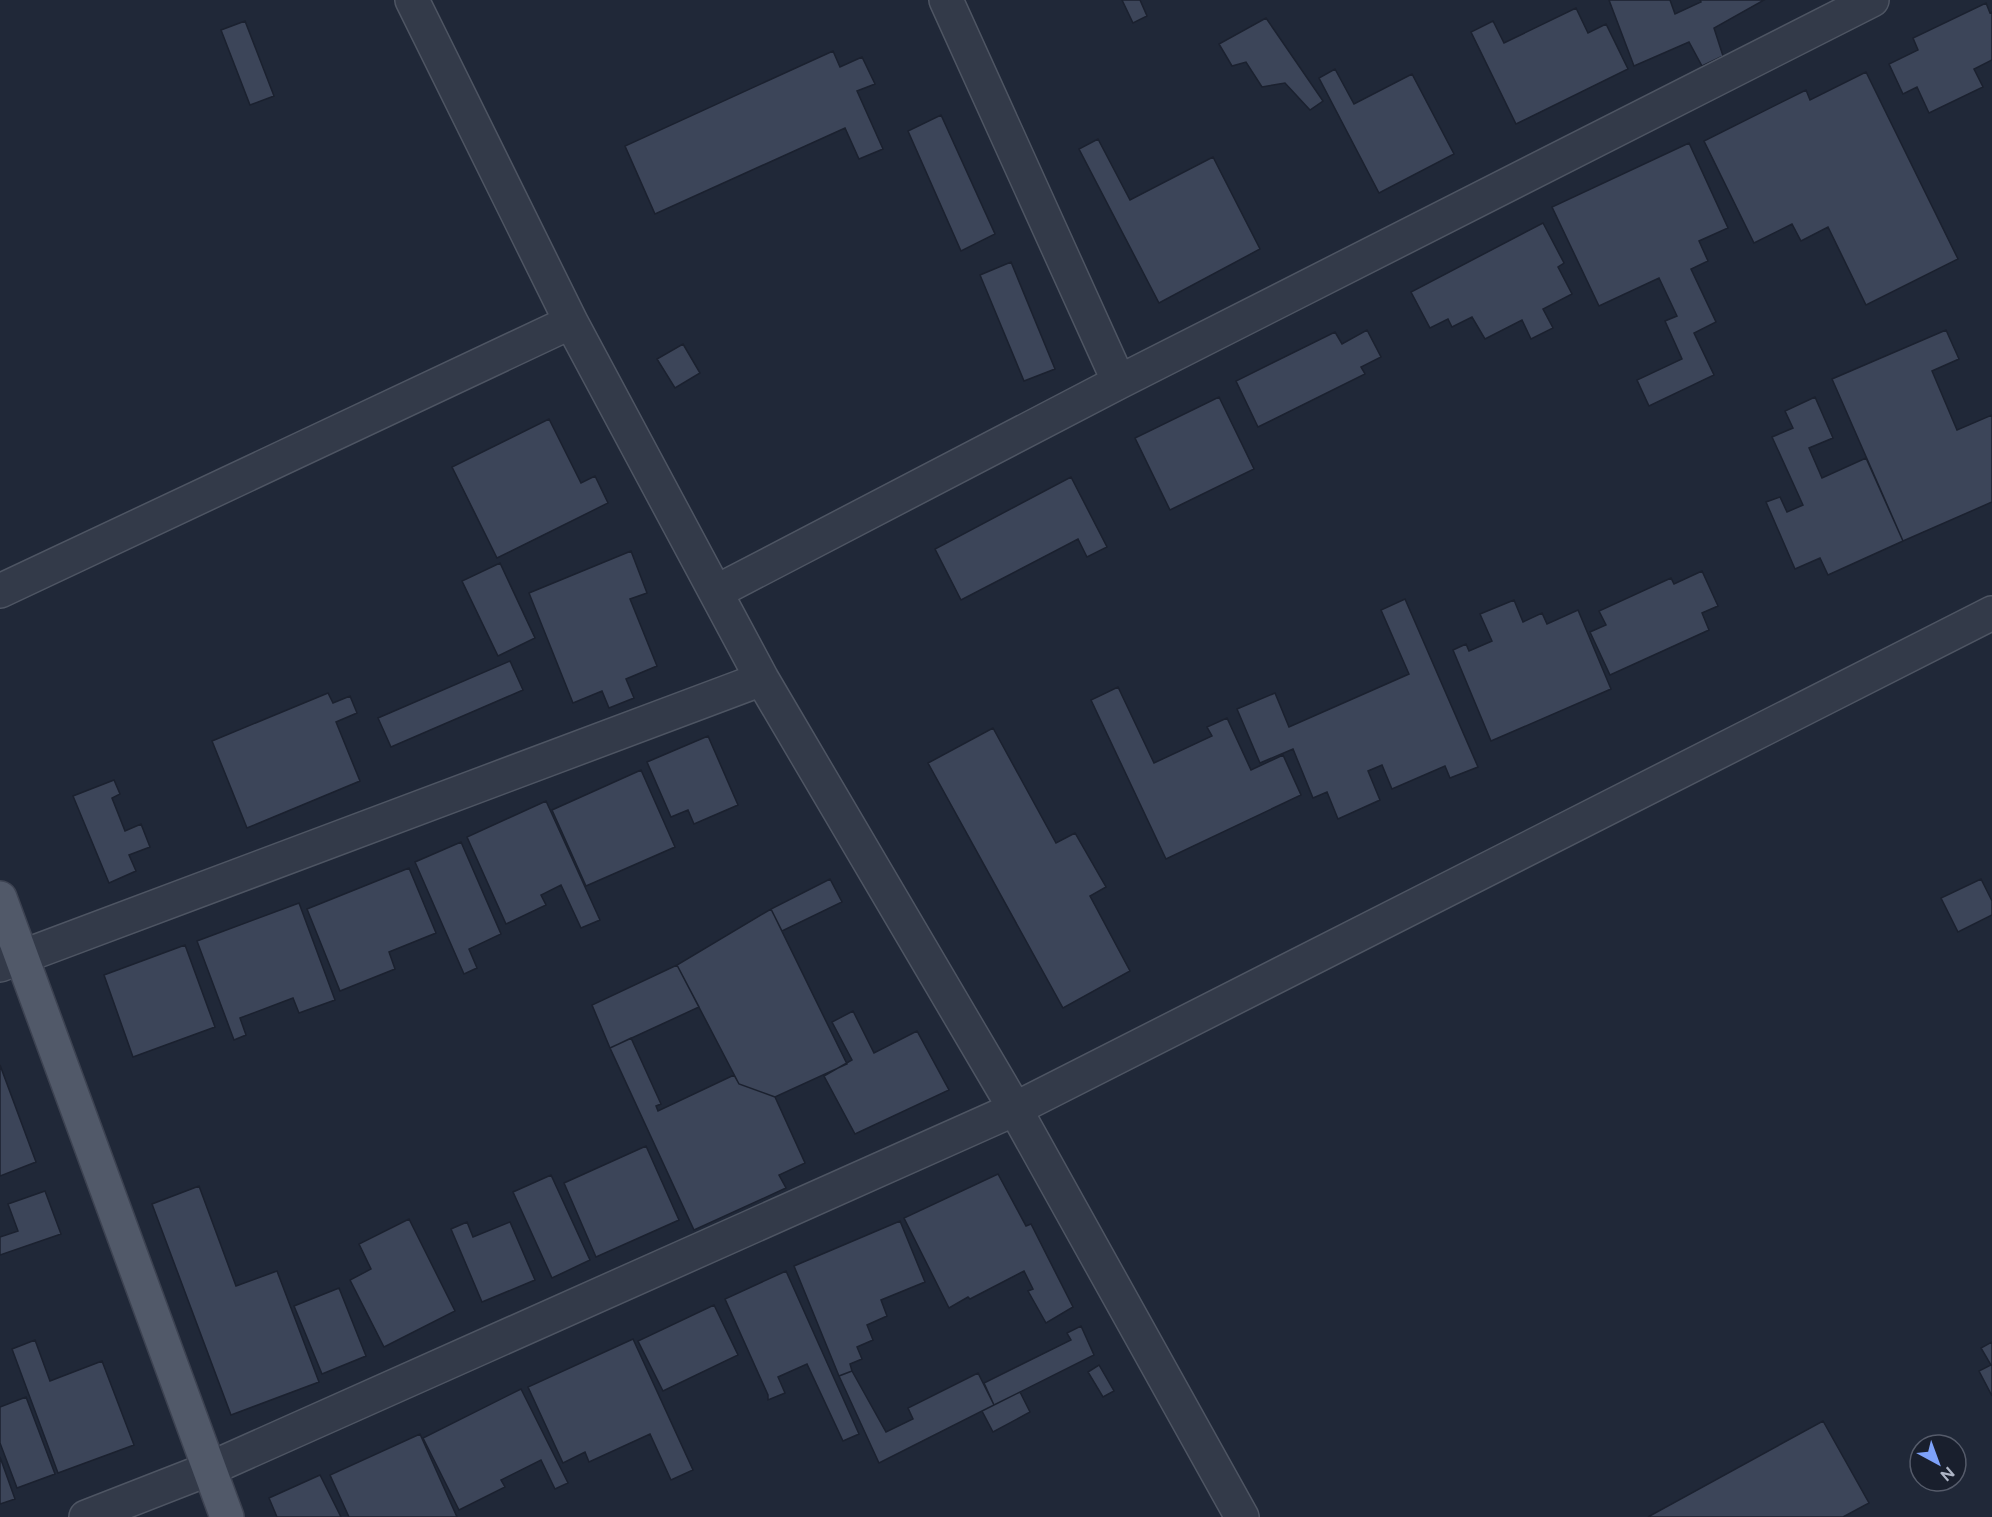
<svg xmlns="http://www.w3.org/2000/svg" width="1992" height="1517" font-family="Figtree,sans-serif">
  <rect width="100%" height="100%" fill="#202838"/>
  <path fill="#3c4559" stroke="#1b212f" stroke-width="1.5" d="M1122,0H1140L1147,16L1133,23Z
    M1609,0H1670L1675,14L1701,2L1700,0H1764L1714,28L1723,56L1702,66L1689,42L1634,66Z
    M1986,3L1990,13L1992,12V60L1974,69L1983,87L1929,113L1917,87L1903,94L1889,64L1918,50L1913,38Z
    M1576,8L1588,33L1606,24L1628,69L1516,124L1471,32L1493,21L1504,43Z
    M1266,18L1323,101L1310,110L1285,83L1262,87L1246,62L1232,66L1219,44Z
    M245,21L274,96L250,105L221,30Z
    M833,51L840,67L862,57L875,84L857,91L883,149L859,159L845,128L655,214L625,146Z
    M1335,69L1354,104L1412,74L1454,154L1379,193L1319,78Z
    M1866,72L1958,259L1866,305L1828,227L1801,241L1792,224L1754,243L1704,141L1806,90L1810,100Z
    M941,115L995,234L961,251L908,131Z
    M1098,139L1130,200L1213,157L1260,249L1159,303L1079,149Z
    M1689,143L1728,228L1699,241L1708,261L1691,269L1716,322L1694,333L1714,375L1649,406L1637,380L1682,359L1665,321L1677,316L1659,278L1599,306L1552,207Z
    M1543,223L1564,263L1558,267L1572,294L1543,309L1553,328L1531,339L1522,320L1485,339L1472,317L1452,327L1448,319L1430,328L1411,292Z
    M1011,262L1055,369L1024,381L980,275Z
    M1367,330L1381,357L1361,367L1365,374L1258,427L1236,381L1335,332L1342,344Z
    M1946,330L1959,359L1932,371L1957,430L1992,415V502L1903,541L1832,379Z
    M683,344L700,373L675,388L657,359Z
    M1219,397L1254,469L1170,510L1135,438Z
    M1815,397L1833,438L1809,448L1822,478L1866,458L1903,541L1828,575L1820,558L1795,569L1766,502L1780,497L1787,512L1803,505L1772,437L1793,428L1785,411Z
    M549,419L581,483L595,476L608,503L497,558L452,467Z
    M1071,477L1107,547L1087,557L1078,539L961,600L935,549Z
    M631,551L647,593L630,599L657,666L626,679L634,698L609,708L602,691L573,703L529,593Z
    M500,563L535,638L498,656L462,581Z
    M1702,571L1718,606L1702,613L1709,630L1610,675L1590,632L1606,625L1599,611L1671,578L1674,584Z
    M1405,599L1478,767L1450,778L1445,766L1392,789L1382,765L1368,771L1380,800L1338,819L1327,792L1313,798L1293,749L1260,763L1237,709L1275,693L1289,727L1409,674L1381,610Z
    M1514,600L1523,622L1542,613L1547,624L1578,610L1611,689L1491,741L1453,650L1466,644L1469,651L1492,641L1480,614Z
    M510,661L523,690L391,747L378,718Z
    M1118,687L1154,763L1212,736L1207,727L1227,718L1251,770L1283,755L1301,795L1166,859L1091,700Z
    M328,693L333,703L350,696L357,713L336,722L360,781L247,828L212,741Z
    M993,728L1056,843L1075,833L1106,887L1090,896L1130,971L1063,1008L928,763Z
    M708,736L738,805L694,824L688,810L671,817L647,762Z
    M641,770L675,847L586,886L552,810Z
    M114,780L120,794L112,798L125,831L141,824L150,847L129,855L136,871L109,883L73,796Z
    M546,801L600,920L581,928L561,885L541,895L546,905L506,924L467,837Z
    M461,842L501,934L469,949L477,968L464,974L415,862Z
    M409,868L436,933L389,952L395,969L340,991L307,909Z
    M830,879L842,902L782,931L771,909Z
    M1981,879L1992,901V915L1958,932L1941,898Z
    M299,903L335,1000L299,1013L293,998L240,1018L246,1035L234,1040L197,941Z
    M771,909L847,1064L775,1097L739,1084L677,965Z
    M185,945L215,1027L133,1057L104,975Z
    M677,965L699,1007L610,1048L592,1005Z
    M853,1011L874,1053L917,1031L949,1090L855,1134L824,1076L852,1060L832,1022Z
    M631,1038L661,1104L656,1106L658,1111L734,1075L739,1084L775,1097L805,1163L779,1175L786,1188L694,1230L610,1048Z
    M0,1065L36,1162L0,1176Z
    M646,1146L679,1220L596,1257L564,1183Z
    M998,1174L1026,1226L1031,1224L1073,1307L1046,1323L1028,1291L1033,1289L1024,1271L970,1299L968,1297L949,1308L904,1218Z
    M551,1175L590,1260L552,1278L513,1192Z
    M199,1186L236,1286L277,1271L319,1382L231,1415L152,1204Z
    M45,1191L61,1234L0,1255V1237L18,1231L8,1204Z
    M409,1219L455,1311L384,1347L350,1280L371,1269L359,1244Z
    M900,1221L925,1282L881,1300L887,1316L867,1325L873,1340L857,1347L862,1359L850,1364L852,1371L839,1376L794,1266Z
    M467,1222L473,1237L510,1222L535,1280L482,1302L451,1229Z
    M786,1271L859,1434L843,1441L807,1364L778,1377L785,1393L768,1400V1395L725,1299Z
    M339,1288L366,1356L322,1374L294,1306Z
    M714,1305L738,1355L663,1391L638,1341Z
    M1081,1326L1094,1355L994,1405L984,1383L1071,1340L1067,1333Z
    M633,1339L693,1470L671,1480L650,1434L589,1462L585,1452L563,1463L528,1387Z
    M35,1340L50,1381L102,1361L134,1445L58,1473L12,1349Z
    M1992,1342V1396L1979,1371L1991,1365L1981,1348Z
    M1099,1365L1114,1391L1103,1397L1088,1372Z
    M852,1371L886,1432L913,1419L908,1408L978,1373L994,1405L879,1463L839,1376Z
    M521,1389L568,1483L555,1489L541,1460L501,1480L505,1487L459,1510L423,1438Z
    M1020,1392L1030,1412L993,1432L982,1411Z
    M26,1397L55,1474L17,1488L0,1443V1407Z
    M1823,1421L1869,1503L1843,1517H1648Z
    M420,1434L457,1517H349L330,1475Z
    M0,1457L15,1499L0,1504Z
    M320,1475L341,1517H277L269,1498Z"/>
  <g fill="none" stroke-linecap="round" stroke-linejoin="round">
    <g stroke="#4e5563" stroke-width="36">
      <path id="minor" d="M412,0L571,322L762,679L1015,1109L1242,1517
        M946,0L1119,382
        M0,591L571,322
        M716,592L1119,382L1872,0
        M0,965L762,679
        M86,1517L209,1469L1015,1109L1992,613"/>
    </g>
    <g stroke="#3d4352" stroke-width="36">
      <path id="major" d="M0,898L227,1517"/>
    </g>
    <use href="#minor" stroke="#333a49" stroke-width="33"/>
    <use href="#major" stroke="#515969" stroke-width="33"/>
  </g>
  <g transform="translate(1938 1463) rotate(139)"><circle r="28" fill="#191f2d" stroke="#555b6a" stroke-width="1.5"/>
  <path d="M0-4.5L10 22L0 15L-10 22Z" fill="#7ea2fa"/>
  <text y="-9" font-size="16" font-weight="bold" text-anchor="middle" fill="#aeb5c5">N</text>
  </g>
</svg>
